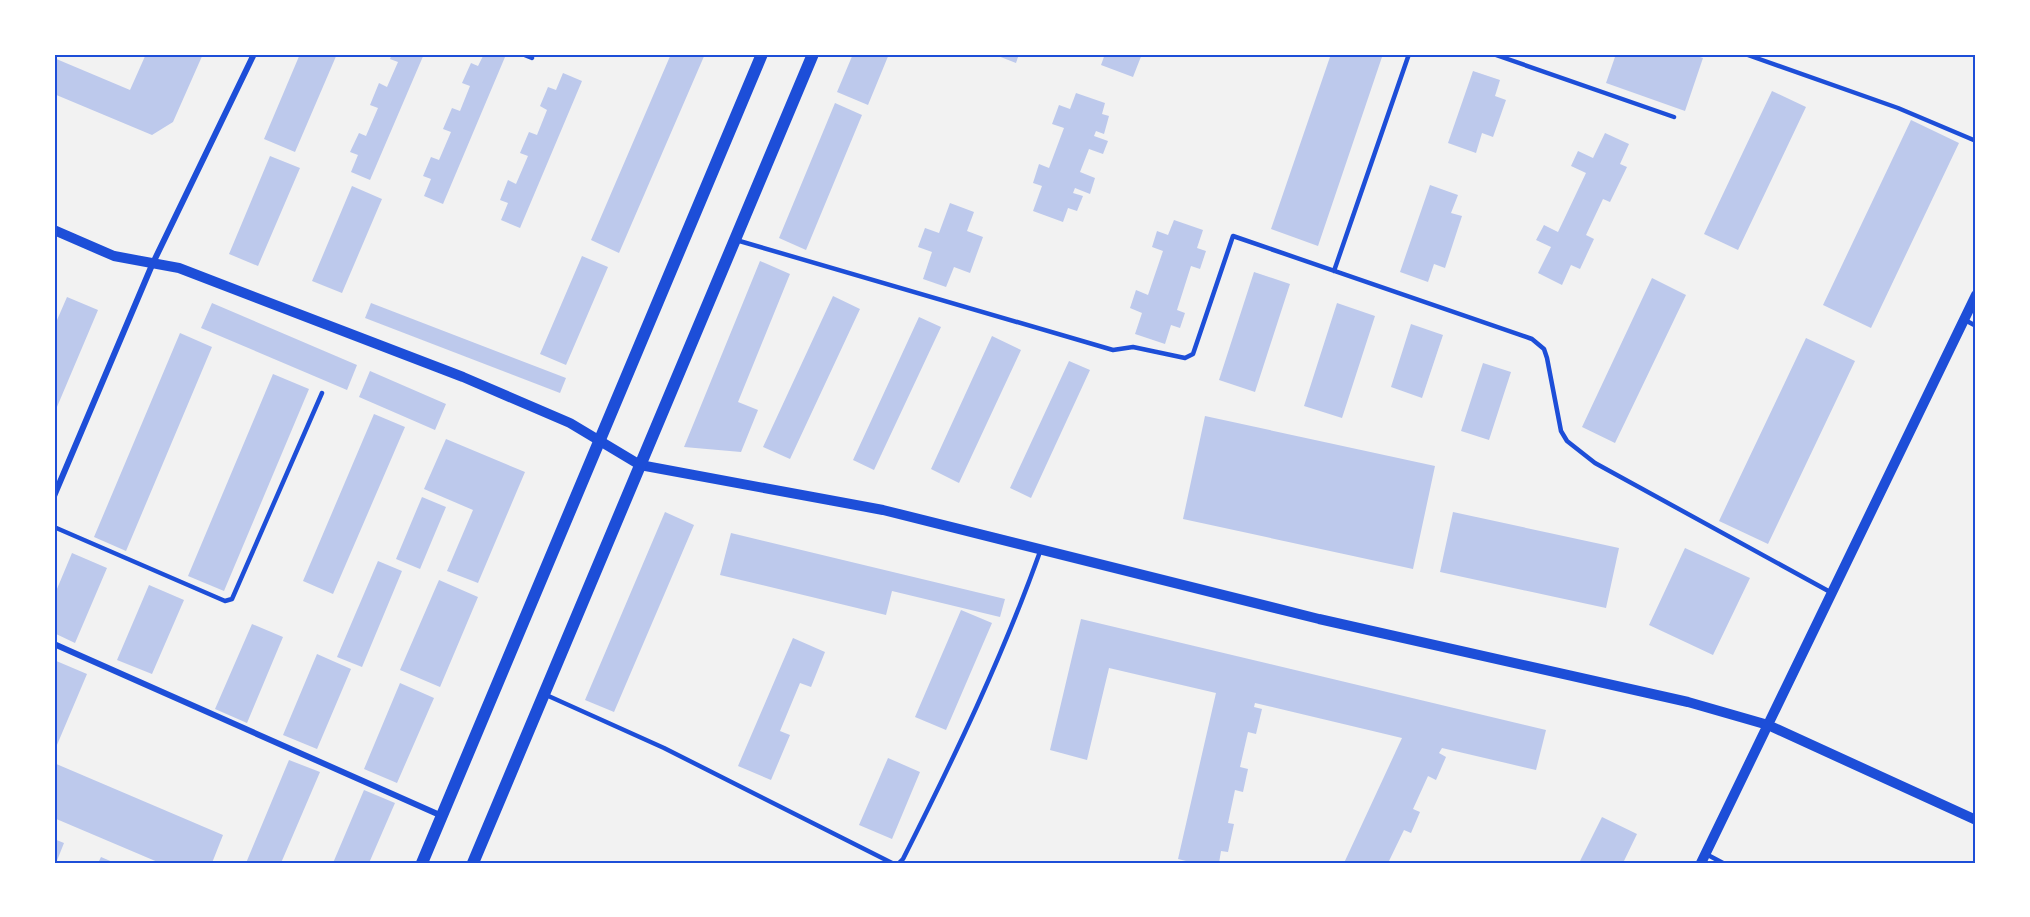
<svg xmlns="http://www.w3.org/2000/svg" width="2030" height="917" font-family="Mulish,sans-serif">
  <rect width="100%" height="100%" fill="#f2f2f2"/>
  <path fill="#bdc9ec" d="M146,54H203L173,122L152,135L54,94V58L130,90Z
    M300,54H337L295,152L264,139Z
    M392,54H424L370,180L351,172L358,155L350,152L359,133L366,136L378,108L370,105L379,83L387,87L398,62L390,59Z
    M484,54L505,57L443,204L424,196L431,179L423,176L431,157L439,160L451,132L443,129L452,108L460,111L470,86L462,83L471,63L478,66Z
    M671,54H705L619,253L591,240Z
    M853,54H889L868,105L837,92Z
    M993,54H1019L1016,63Z
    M1105,54H1142L1133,77L1101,65Z
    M1331,54H1383L1318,246L1271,229Z
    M1616,54H1691L1703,58L1685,111L1606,83Z
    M1473,71L1500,80L1495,96L1506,100L1493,137L1482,133L1476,153L1448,143Z
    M563,73L582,81L520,228L501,220L508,203L500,200L508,180L516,184L528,156L520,153L529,132L537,135L547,110L540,106L548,87L556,90Z
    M1772,91L1806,107L1738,250L1704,234Z
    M1076,93L1105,103L1102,114L1109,116L1104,134L1096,131L1094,136L1108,141L1103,154L1089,149L1080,172L1095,178L1090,194L1075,188L1073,193L1083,196L1077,211L1068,208L1063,222L1033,211L1042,186L1033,183L1039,164L1049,168L1064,128L1052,124L1059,105L1070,109Z
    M835,103L862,115L806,250L779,238Z
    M1911,120L1959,143L1871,328L1823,305Z
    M1605,133L1629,144L1620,164L1627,167L1610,202L1603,199L1586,235L1594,239L1580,269L1571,265L1562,285L1538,273L1551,247L1536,240L1544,225L1558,232L1586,173L1571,166L1578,151L1593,158Z
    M270,156L300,168L258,266L229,254Z
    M1430,185L1458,195L1451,213L1462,216L1445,268L1434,264L1428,282L1400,272Z
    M352,186L382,199L342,293L312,281Z
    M950,203L974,212L967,231L983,237L970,273L954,267L946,287L923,279L932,252L918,247L925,228L939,233Z
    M1174,220L1203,230L1197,248L1206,251L1200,269L1191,266L1177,310L1185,313L1180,328L1171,325L1165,344L1135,334L1142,313L1130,308L1136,290L1148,295L1163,251L1152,247L1157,231L1168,235Z
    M582,256L608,267L566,365L540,354Z
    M760,261L790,274L738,402L758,410L741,452L684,447Z
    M1254,272L1290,284L1255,392L1219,380Z
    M1652,278L1686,295L1615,443L1582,427Z
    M833,296L860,309L790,459L763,447Z
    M67,297L98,310L54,414V327Z
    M212,303L357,365L347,390L201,328Z
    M371,303L566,378L560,393L365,318Z
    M1337,303L1375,316L1342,418L1304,406Z
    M919,317L941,327L874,470L853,460Z
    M1411,324L1443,335L1422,398L1391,387Z
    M180,333L212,347L126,551L94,537Z
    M992,336L1021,350L959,483L931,469Z
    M1806,338L1855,361L1768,544L1719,521Z
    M1069,361L1090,370L1031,498L1010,488Z
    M1483,363L1511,372L1489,440L1461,431Z
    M370,371L446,404L435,430L359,397Z
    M273,374L309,389L224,591L188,576Z
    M374,414L405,427L333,594L303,581Z
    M1205,416L1435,466L1413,569L1183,519Z
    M446,439L525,472L478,583L447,571L473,510L424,489Z
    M422,497L446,507L420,569L396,559Z
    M665,512L694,525L614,712L585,700Z
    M1453,512L1619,548L1606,608L1440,572Z
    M731,533L1005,599L1000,617L892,591L886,615L720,575Z
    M1685,548L1750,578L1713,655L1649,625Z
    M72,553L107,568L75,643L54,633V596Z
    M378,561L402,571L362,667L337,657Z
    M439,580L478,597L440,687L400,670Z
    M149,585L184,600L152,674L117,660Z
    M961,610L992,623L946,730L915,717Z
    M1081,619L1546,730L1536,770L1442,748L1439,753L1446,757L1436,780L1428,776L1413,809L1420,812L1411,833L1404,830L1389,861L1395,863H1344L1402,738L1255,703L1254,707L1262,709L1256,734L1248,732L1240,767L1248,769L1243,792L1235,790L1228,823L1234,824L1228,852L1221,851L1219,863H1194L1178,859L1216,693L1109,668L1087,760L1050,750Z
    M252,624L283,637L247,723L215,709Z
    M793,638L825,652L811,687L800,683L780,731L790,735L771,780L738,766Z
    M317,654L351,669L317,749L283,735Z
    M54,660L87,674L54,752Z
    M400,683L434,698L397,783L364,769Z
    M888,758L920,772L892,839L859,825Z
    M289,760L320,772L281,863H246Z
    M54,763L223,835L212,863H160L54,818Z
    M364,790L395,803L369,863H333Z
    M1602,817L1637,834L1623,863H1579Z
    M54,839L64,843L56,863H54Z
    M101,857L115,863H98Z"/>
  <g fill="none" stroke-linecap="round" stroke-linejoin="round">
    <path stroke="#1d4ed8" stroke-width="4.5" d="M522,54L532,58
      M1493,54L1674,117
      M1745,54L1898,108L1976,141
      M736,240L1113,350L1133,347L1185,358L1193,354L1233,236L1532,339L1544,349L1547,358L1561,431L1567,441L1595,463L1832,593
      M1334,271L1409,54
      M1965,320L1976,326
      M54,527L225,601L232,599L322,393
      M544,694L664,748L892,863
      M1706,854L1723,863
      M899,863L903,859C954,758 1003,656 1041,549"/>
    <path stroke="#1d4ed8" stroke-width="6" d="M54,496L152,265L254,54
      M54,644L442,816"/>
    <path stroke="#1d4ed8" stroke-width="10" d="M54,230L114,256L179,268L463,377L570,423L640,465L883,510L1319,619L1688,702L1768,725L1976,820
      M1701,863L1976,295"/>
    <path stroke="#1d4ed8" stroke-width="12" d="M422,863L762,54
      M473,863L813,54"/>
  </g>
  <rect width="2030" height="917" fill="none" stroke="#ffffff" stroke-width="111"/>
  <rect x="56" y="56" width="1918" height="806" fill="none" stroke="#1d4ed8" stroke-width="2"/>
</svg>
